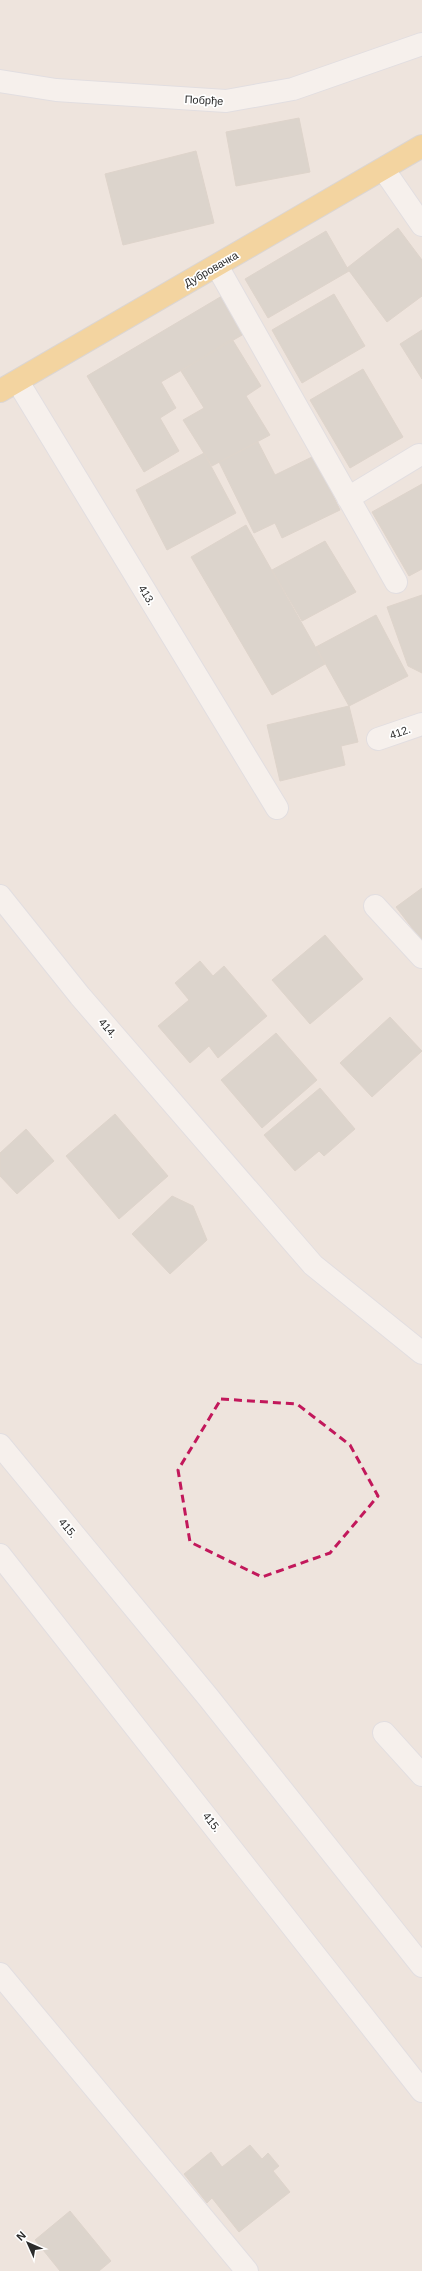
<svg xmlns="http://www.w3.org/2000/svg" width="422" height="2271" font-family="Helvetica,sans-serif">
  <rect width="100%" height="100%" fill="#eee4dd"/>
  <path fill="#c6c0b8" stroke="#c9c0b6" d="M299,118L310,172L236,186L226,132Z
    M196,151L214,223L123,245L105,174Z
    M398,228L422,260V296L387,322L347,268Z
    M326,231L349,271L268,318L245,279Z
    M227,293L249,331L161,382L176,408L160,418L179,451L144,472L87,376Z
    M334,294L365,346L302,383L272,330Z
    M422,330V379L400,344Z
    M232,339L261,386L246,396L270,435L212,466L183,420L204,408L181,371Z
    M363,369L403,437L350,468L310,400Z
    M258,442L275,475L314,456L340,510L282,538L275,523L254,533L219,462Z
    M204,453L236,513L167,550L136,490Z
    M422,484V569L409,576L372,512Z
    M246,525L325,664L272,695L191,557Z
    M325,541L356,592L302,621L272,570Z
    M422,595V673L408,666L387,607Z
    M376,615L408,676L349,706L316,647Z
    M349,706L358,742L341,746L345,765L280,781L267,725Z
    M422,888V941L396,907Z
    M325,935L363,979L310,1024L272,980Z
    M200,961L213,976L224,966L267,1016L218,1058L209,1046L190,1063L158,1026L189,1000L175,983Z
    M390,1017L422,1051L372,1097L340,1063Z
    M276,1033L317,1080L262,1128L221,1080Z
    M320,1088L355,1129L324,1156L319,1151L295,1171L264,1135Z
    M115,1114L168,1176L119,1219L66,1156Z
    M26,1129L54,1161L17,1194L0,1176V1153Z
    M172,1196L193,1206L207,1240L170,1274L132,1234Z
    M250,2145L262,2159L268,2153L279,2166L273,2171L290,2192L239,2232L212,2198L207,2203L184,2174L211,2152L222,2167Z
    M70,2211L111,2261L99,2271H60L35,2240Z"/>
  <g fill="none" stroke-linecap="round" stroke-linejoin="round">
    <g stroke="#d2d7e5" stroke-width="24">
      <path id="minor" d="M0,81L56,90L226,101L293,89L422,44
        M384,170L422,225
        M217,266L396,582
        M18,382L277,808
        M348,498L419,455
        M378,739L422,724
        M0,896L80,996L313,1265L422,1353
        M375,906L422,957
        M0,1445L208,1697L422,1966
        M0,1555L422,2091
        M384,1733L422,1775
        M0,1974L247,2271"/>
    </g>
    <g stroke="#c4c4c4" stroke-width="24">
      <path id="major" d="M0,391L422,146"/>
    </g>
    <use href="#minor" stroke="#fff" stroke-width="22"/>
    <use href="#major" stroke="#f8c057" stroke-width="22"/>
  </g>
  <path d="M0 0H422V2271H0ZM221,1399L297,1404L350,1445L378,1496L330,1553L262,1577L190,1542L178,1470Z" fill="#eee4dd" fill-opacity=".55" fill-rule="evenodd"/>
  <path fill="none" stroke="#c2185b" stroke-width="3" stroke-dasharray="8 5" stroke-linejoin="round" d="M221,1399L297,1404L350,1445L378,1496L330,1553L262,1577L190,1542L178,1470Z"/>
  <g text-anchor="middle" stroke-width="3.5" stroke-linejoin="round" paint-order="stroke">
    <g font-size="11" fill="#2b2b2b" stroke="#fff">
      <text transform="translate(204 100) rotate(3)" y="4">Побрђе</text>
      <text transform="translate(211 269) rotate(-30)" y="4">Дубровачка</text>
      <text transform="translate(147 595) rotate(59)" y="4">413.</text>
      <text transform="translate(400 732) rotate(-19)" y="4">412.</text>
      <text transform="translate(108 1028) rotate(49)" y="4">414.</text>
      <text transform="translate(68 1528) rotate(50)" y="4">415.</text>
      <text transform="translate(212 1822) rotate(52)" y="4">415.</text>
    </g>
  </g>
  <g transform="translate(28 2243) rotate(315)" stroke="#ffffff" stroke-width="3" paint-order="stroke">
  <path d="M0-3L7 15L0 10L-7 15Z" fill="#2b2b2b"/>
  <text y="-6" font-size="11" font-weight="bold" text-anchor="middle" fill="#2b2b2b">N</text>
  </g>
</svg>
